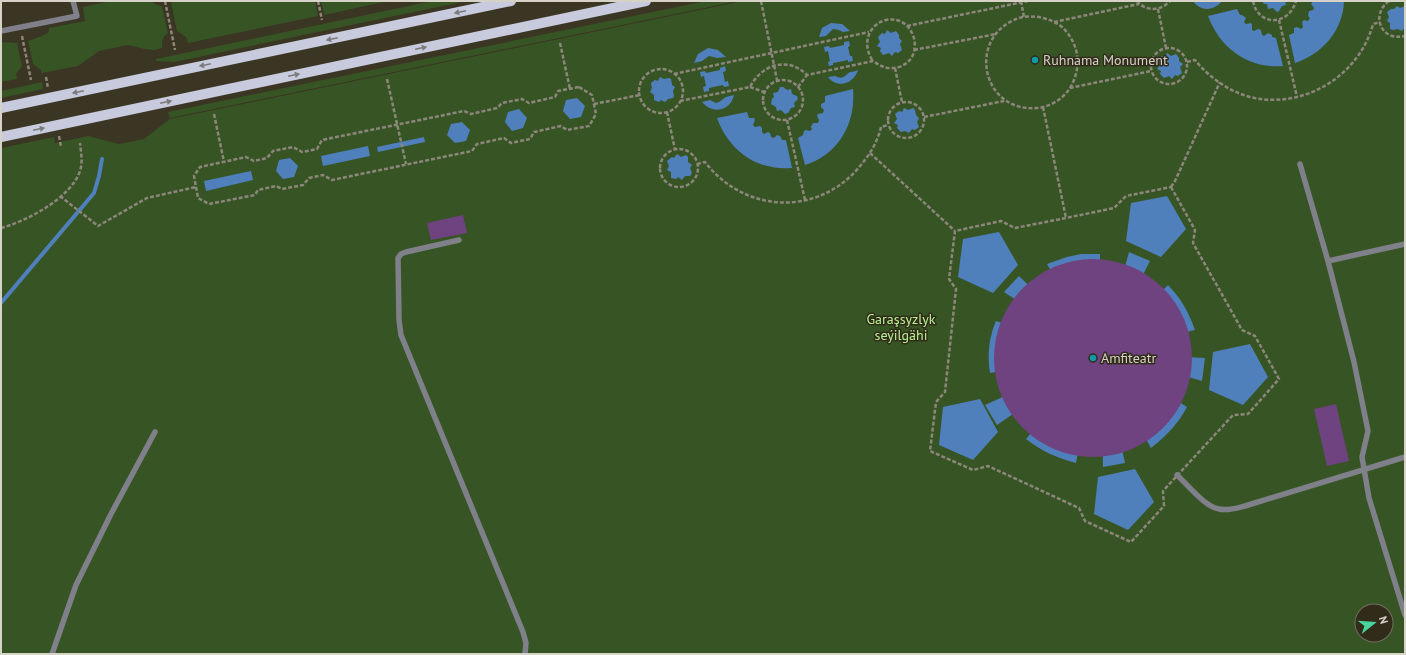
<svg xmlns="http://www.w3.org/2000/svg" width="1406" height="655" font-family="'PT Sans',sans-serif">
  <rect width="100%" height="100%" fill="#3b3524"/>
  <path fill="#375424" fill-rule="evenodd" d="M111,1H150L157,5L162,6L168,33C162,37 162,41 162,48L154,50L145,49L128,45L99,51L78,66L42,73L40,69L33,64L28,41L42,36L49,32V28L85,21L83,7Z
    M175,1H315L318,16L188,43L186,37L177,31L171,3Z
    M321,1H388L324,15Z
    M432,1H467L174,62L156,61V59Z
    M706,1H738L170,118L168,112Z
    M743,1H1405V654H1V148L54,137L55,143L88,136L119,144L144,139L170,119ZM1362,611H1386V635H1362Z
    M1,42L17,43L22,66L16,74L17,79L1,82Z
    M42,82L43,89L1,98V91Z"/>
  <path fill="#5080bc" d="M1193,1H1222C1214,11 1201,12 1193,1Z
    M1262,1H1285L1286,5L1282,6L1279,11L1277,12L1273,8L1268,9L1267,4H1264Z
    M1313,1H1344C1343,31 1322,54 1295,63L1289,35L1294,33V28L1297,27L1301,29L1303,27L1302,22L1304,20L1308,21L1310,18L1308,16L1309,11L1313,10L1314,8L1311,4Z
    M1397,6L1400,8L1405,6V27L1402,31L1398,29L1393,30L1390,29V23L1387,21L1389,17L1387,12L1391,9H1394Z
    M1237,9L1240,15H1242L1246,18L1244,22L1246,24L1251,23L1252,25V30L1254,31L1258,29L1261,30L1262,35L1264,36L1268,33L1272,35V37L1276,38L1283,66C1248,69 1220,48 1208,16Z
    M831,23L842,24L850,31L843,32L839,30L833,29L826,36L819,37L822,28Z
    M887,30L891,33L896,31L899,35V38L902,41L900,44L902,50L898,53L895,52L892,56L889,53L883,55L880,51L881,48L877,46L880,42L878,37L882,33L885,34Z
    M849,41L850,46L848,47L850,56H852L853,61L848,62V60L833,63V65L829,66L828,62L830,61L828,51L825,52L824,47L829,46L830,48L844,45V42Z
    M708,48L718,50L726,57L717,58L709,56L702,61L694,63L698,54Z
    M1167,53L1171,56L1176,54L1179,58V61L1183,64L1180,67L1182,73L1178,76L1175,75L1172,79L1169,76L1164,78L1160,74L1161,71L1157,69L1160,65L1158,60L1162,56L1165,57Z
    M725,66L726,71L723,72L725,82L728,81L729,86L724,87L723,85L709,88V91L704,92L703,87L706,86L704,76L701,77L700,72L705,71L706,73L720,70V68Z
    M858,70C854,84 837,89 828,77L835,76C844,80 844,76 850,72C851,72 857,71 858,70Z
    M660,77L664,79L669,78L671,79L672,85L675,87L673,91L674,96L673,98L668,99L665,102L661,100L659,102L654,100V95L650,92L652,88L651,83L655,80L658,81Z
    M780,87H783L787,90L791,89L792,94L797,96L798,99L794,103L795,107L791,108L788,113L785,114L781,110L777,111L776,107L771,104L772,99L774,97L773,93L778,92Z
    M853,89C856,123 839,154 805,165L798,138L803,135L804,131L806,130L810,131L812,129L811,127L813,123H818L819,120L817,116L818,114L823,113L824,110L821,107V104L825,102V96Z
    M734,95C730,112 712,114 702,102L710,100L716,103L719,102L726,97Z
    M577,98L585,106L581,117L570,119L563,111L566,100Z
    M904,108L908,110L913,108L915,110L916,115L919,118L917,122L919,127L915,130L912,129L909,133L905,131L901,132L897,128L898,125L894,123L897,119L895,114L899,111L902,112Z
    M519,109L527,118L523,128L512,131L505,122L508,112Z
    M747,112L749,118H754L755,120L753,125L755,127L760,126L762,128V132L764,134L768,132L770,133L771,137L774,138L777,135L780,136L782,140H786L792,168C757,171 729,151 717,118Z
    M462,122L470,130L466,141L455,143L447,135L451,124Z
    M424,137L425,142L378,152L377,147Z
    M368,146L370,156L323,166L321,156Z
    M677,154L681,157L686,155L688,157V162L692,165L690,168L692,173L690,176H685L682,180L678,177L676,179L671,178V172L667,170L669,166L667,161L672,157L674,158Z
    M290,158L298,166L294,177L283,179L276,171L279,160Z
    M251,171L253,180L206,191L204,181Z
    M1167,196L1186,229L1161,257L1126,241L1131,203Z
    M999,232L1018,265L993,293L958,277L963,239Z
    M1129,252L1150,261L1132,296L1119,289Z
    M1081,254H1100V293H1089L1067,299L1047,264L1067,257Z
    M1019,276L1049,305L1039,315L1004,292Z
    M1168,285C1181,298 1189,313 1195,330L1158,339L1151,324L1142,311Z
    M996,321L1036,334L1032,350V366L990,373C987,356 989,337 996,321Z
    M1250,344L1268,377L1243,405L1209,390L1213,352Z
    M1166,356L1205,358L1202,381L1165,370Z
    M1029,385L1036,398L997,425L985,405Z
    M1152,385L1187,407C1178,424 1166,436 1151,448L1129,408L1143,398Z
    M980,399L998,432L973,460L939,445L943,407Z
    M1055,405L1070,414L1084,418L1076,463C1057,458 1041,451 1026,439Z
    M1116,423L1125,463L1103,467L1102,426Z
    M1135,469L1154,502L1128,530L1094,514L1098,477Z"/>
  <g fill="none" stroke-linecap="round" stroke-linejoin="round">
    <path stroke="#5080bc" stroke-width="4" d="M1,303L94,193L99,176L102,159"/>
  </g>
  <path fill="#6e4380" d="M463,215L467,233L431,240L427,223Z
    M994 358a99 99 0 1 1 198 0a99 99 0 1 1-198 0Z
    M1336,404L1349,461L1327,466L1314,409Z"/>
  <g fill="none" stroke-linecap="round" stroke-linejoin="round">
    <path stroke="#8c877a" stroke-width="2.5" stroke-dasharray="4 2" stroke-linecap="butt" d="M165,1L175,50
      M318,1L322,20
      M761,1L777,80
      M1021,1L1024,17
      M1137,1C1146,12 1161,11 1170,1
      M1253,1C1258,27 1289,26 1296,1
      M1389,1C1370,15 1381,42 1405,36
      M1158,9L1166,48
      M1279,20L1297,97
      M1054,22L1139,4
      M907,26L1028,1
      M22,36L31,80
      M560,43L570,89
      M1151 66a18 18 0 1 1 36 0a18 18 0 1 1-36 0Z
      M914,50L996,34
      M1187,62L1195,60C1209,77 1228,91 1250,97C1302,110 1359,77 1373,24L1380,22
      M895,68L902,102
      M639 91a22 22 0 1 1 44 0a22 22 0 1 1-44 0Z
      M674,74L869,32
      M46,77L48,88
      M387,79L406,164
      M763 100a20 20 0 1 1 40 0a20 20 0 1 1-40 0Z
      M579,87L592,95L596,114L589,126L567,130L561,126L534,132L530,139L511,143L504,138L477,144L472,151L332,180L323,175L309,178L303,185L282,189L276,186L258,190L255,195L209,204L198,198L194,176L200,167L246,157L254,161L267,158L273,151L293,147L302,152L317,149L322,140L464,111L471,114L497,108L502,103L522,99L529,103L555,97L558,91Z
      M750,87L764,92
      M798,87L807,75
      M1070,88C1082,68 1080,44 1062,27C1051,18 1033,14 1019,18C966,36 981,113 1037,108C1050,107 1063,99 1070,88L1151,71
      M680,101L750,87C762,64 788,56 807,75L873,61C882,67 888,70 899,67C927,58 915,14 886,20C867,25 862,46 873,61
      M888 120a18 18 0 1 1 36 0a18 18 0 1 1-36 0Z
      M594,104L640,95
      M1043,107L1066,218
      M667,112L675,150
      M214,114L224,162
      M924,117L1004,101
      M787,120L805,200
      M59,136L61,147
      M660 168a19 19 0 1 1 38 0a19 19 0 1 1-38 0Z
      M870,153L955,231
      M697,164L705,162C745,214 819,217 861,165C870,154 878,141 881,127L888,125
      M1171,187L1195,230L1193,243L1242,330L1255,336L1279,379L1248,414L1233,415L1163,491L1164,506L1131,542L1085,521L1079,508L988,466L973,470L930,451L936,402L945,392L956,289L949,279L955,231L1001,221L1015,228L1066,218L1114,208L1126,196Z
      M1171,187L1175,181L1220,82
      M60,196L98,226L147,198L196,187
      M1,228C27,221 71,198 80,171C83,162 81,153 80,143"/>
    <path stroke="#7f8089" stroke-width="5.5" d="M1,31L77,16L73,1
      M1300,164L1328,261L1354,362L1368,431L1362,457L1369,498L1405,615
      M459,240L406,252L401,254L398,258L399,320L401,335L523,632L526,643L525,654
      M1328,261L1405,244
      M1177,475C1188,485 1205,507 1219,509C1228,511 1237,508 1245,506L1405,457
      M52,654L76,585L111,514L155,432"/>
    <path stroke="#c8cbdd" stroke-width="10" d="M1,108L511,1
      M1,137L646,1"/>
  </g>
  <defs><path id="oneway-solid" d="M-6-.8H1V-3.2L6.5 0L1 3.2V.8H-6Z"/></defs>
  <g fill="#7c7b7c">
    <use href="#oneway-solid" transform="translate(460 12) rotate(168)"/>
    <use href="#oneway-solid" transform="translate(332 39) rotate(168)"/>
    <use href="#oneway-solid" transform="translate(421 48) rotate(-12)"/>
    <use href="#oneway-solid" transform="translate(205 65) rotate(168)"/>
    <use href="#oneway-solid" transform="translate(294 75) rotate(-12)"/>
    <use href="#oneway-solid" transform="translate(78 92) rotate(168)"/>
    <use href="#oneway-solid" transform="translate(166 102) rotate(-12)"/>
    <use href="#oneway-solid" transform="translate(39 129) rotate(-12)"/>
  </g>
  <g fill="#0f9aa8" stroke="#312b1a" stroke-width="1.5">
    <circle cx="1035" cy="60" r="4"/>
    <circle cx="1093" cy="358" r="4"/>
  </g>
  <g text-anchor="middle" stroke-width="3" stroke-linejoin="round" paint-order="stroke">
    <g font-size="14" fill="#d6d2c8" stroke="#312b1a" text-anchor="start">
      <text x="1043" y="65">Ruhnama Monument</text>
      <text x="1101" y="363">Amfiteatr</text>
    </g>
    <g font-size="14" fill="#b7f294" stroke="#312b1a">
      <text x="901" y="324">Garaşsyzlyk<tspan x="901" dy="16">seýilgähi</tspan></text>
    </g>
  </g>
  <rect width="1406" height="655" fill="none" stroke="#d6d2c8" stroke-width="4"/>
  <g transform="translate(1374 623) rotate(73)"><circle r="19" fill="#312b1a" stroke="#736e60"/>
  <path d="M0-3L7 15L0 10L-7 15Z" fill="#49d49c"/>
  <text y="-6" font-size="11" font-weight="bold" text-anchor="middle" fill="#d6d2c8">N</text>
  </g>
</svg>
